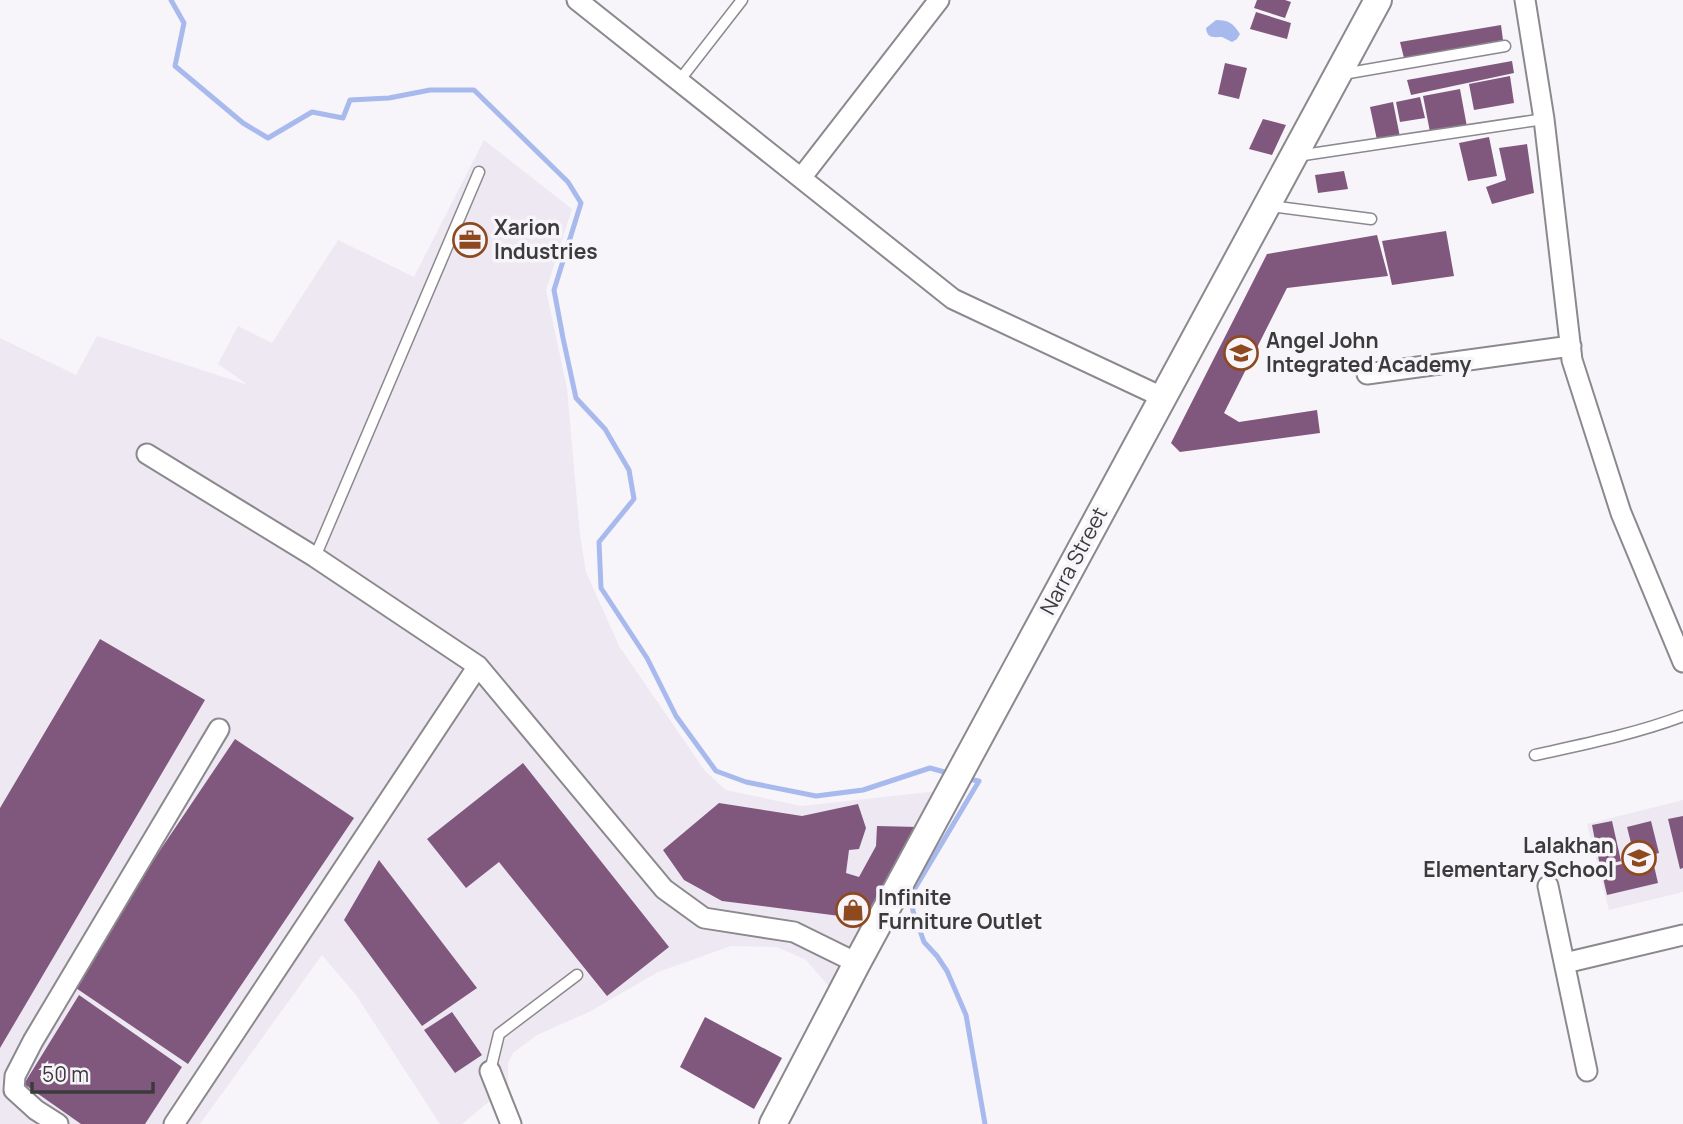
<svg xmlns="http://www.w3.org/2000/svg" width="1683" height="1124" font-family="Manrope,sans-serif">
  <rect width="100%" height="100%" fill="#f7f5f9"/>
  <path fill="#ede8f2" d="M484,140L572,209L546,290L567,388L580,535L586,572L619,646L705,771L726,790L801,806L938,791L832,990L806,960L777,947L731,946L658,972L589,1012L537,1035L513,1053L508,1063V1086L462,1124H440L356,995L322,955L200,1124H0V338L76,375L97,336L248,385L218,364L238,326L272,343L338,240L414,277Z
    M1683,800V892L1609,910L1587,824Z"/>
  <path fill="#a8baed" d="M1216,20C1229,20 1233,23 1240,34L1237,39L1232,42L1222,37C1214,37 1207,39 1206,28Z"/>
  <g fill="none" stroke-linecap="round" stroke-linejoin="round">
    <path stroke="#a8baed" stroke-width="5" d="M171,0L184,23L175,66L243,123L268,138L312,112L343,118L350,100L389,98L430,90H474L568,182L581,203L554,290L563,338L576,398L605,429L629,470L634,499L599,542L601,588L647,658L676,716L716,771L746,782L816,796L863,790L930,768L948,773
      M968,779L979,781L911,895L913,911L924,942L937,956L947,971L966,1015L985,1124"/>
  </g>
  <path fill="#81587d" d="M1257,0H1285L1291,2L1285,18L1254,8Z
    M1256,12L1291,23L1287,39L1250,29Z
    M1501,25L1503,40L1404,58L1400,42Z
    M1512,61L1514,73L1411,95L1407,80Z
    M1225,63L1247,68L1239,99L1218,94Z
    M1510,76L1514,103L1474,110L1469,84Z
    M1460,89L1467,127L1430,132L1423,96Z
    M1420,97L1425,118L1400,122L1396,102Z
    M1393,102L1400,137L1377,140L1370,107Z
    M1263,119L1286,125L1272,155L1249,149Z
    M1489,137L1497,176L1468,181L1459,143Z
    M1527,144L1534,193L1492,204L1486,187L1506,180L1499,148Z
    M1344,171L1348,189L1318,193L1315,175Z
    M1446,231L1454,276L1392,285L1382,241Z
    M1377,235L1388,276L1287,288L1224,413L1239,422L1317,410L1320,433L1180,452L1171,443L1267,254Z
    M100,639L205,700L0,1048V808Z
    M235,739L354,818L188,1064L70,984Z
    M523,763L669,947L607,996L499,862L466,888L427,839Z
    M719,803L802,816L858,804L866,828L859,849L849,850L846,873L859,877L876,846L877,826L918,827L913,841L863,919L722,901L684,880L663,850Z
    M1683,816V868L1680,869L1668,819Z
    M1612,821L1621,861L1600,866L1592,825Z
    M1651,821L1659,853L1635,859L1627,827Z
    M1652,857L1658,883L1607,895L1601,869Z
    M379,860L477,988L422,1026L344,920Z
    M79,995L182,1067L145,1124H81L24,1084Z
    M452,1012L482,1055L455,1073L424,1030Z
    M705,1017L782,1058L754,1109L680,1067Z"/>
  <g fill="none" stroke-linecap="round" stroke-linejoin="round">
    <g stroke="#8b898d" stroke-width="13">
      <path id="service" d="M1343,74L1505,46
        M679,81L742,0
        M1297,156L1544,119
        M1270,206L1371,219
        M315,557L479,172
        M1535,755C1585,744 1635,734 1683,716
        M490,1071L499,1034L577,975"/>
    </g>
    <g stroke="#8b898d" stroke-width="23">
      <path id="minor" d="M577,0L953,299L1162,397
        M1525,0L1544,119L1572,360L1621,513L1683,662
        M801,178L939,0
        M1367,374L1571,346
        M147,454L315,557L478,666L664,889L704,918L794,932L857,963
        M1548,886L1587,1071
        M1565,963L1683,935
        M490,1071L511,1124
        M58,1124L36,1110L14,1090L15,1076L33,1041L219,729
        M174,1124L478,666"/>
    </g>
    <g stroke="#8b898d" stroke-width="30">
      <path id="secondary" d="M773,1124L857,963L1378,0"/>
    </g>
    <use href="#service" stroke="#fff" stroke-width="10"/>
    <use href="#minor" stroke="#fff" stroke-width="19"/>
    <use href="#secondary" stroke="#fff" stroke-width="26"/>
  </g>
  <defs>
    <g id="office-ring" transform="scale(1.75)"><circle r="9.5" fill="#f7f5f9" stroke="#8e4a1e" stroke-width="1.5"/><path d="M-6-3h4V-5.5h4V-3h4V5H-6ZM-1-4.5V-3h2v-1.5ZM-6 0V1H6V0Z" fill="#8e4a1e"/></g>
    <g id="school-ring" transform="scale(1.75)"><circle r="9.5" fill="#f7f5f9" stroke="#8e4a1e" stroke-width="1.5"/><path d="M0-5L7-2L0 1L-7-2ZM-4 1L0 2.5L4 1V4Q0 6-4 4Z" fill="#8e4a1e"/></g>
    <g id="shop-ring" transform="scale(1.75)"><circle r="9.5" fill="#f7f5f9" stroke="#8e4a1e" stroke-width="1.5"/><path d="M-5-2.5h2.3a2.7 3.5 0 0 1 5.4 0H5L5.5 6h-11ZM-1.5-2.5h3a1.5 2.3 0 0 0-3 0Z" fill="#8e4a1e"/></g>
  </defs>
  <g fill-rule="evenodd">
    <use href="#office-ring" x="470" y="240"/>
    <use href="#school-ring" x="1241" y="353"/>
    <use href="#school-ring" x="1639" y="858"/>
    <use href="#shop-ring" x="853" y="910"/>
  </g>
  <g text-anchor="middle" stroke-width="7" stroke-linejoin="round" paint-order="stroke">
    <g font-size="21" font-weight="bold" fill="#3b3b3c" stroke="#f7f5f9" text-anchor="start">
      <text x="494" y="235">Xarion<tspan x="494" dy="24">Industries</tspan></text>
      <text x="1266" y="348">Angel John<tspan x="1266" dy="24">Integrated Academy</tspan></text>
      <text x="1614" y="853" text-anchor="end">Lalakhan<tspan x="1614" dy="24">Elementary School</tspan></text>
      <text x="878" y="905">Infinite<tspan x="878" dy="24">Furniture Outlet</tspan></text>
    </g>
    <g font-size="21" fill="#3b3b3c" stroke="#f7f5f9">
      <text transform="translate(1074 561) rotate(-62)" y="7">Narra Street</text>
    </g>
  </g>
  <path d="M32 1082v10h121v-10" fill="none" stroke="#3b3b3c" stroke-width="3.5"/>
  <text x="42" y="1082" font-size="21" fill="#3b3b3c" stroke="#f7f5f9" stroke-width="5" paint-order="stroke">50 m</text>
</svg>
